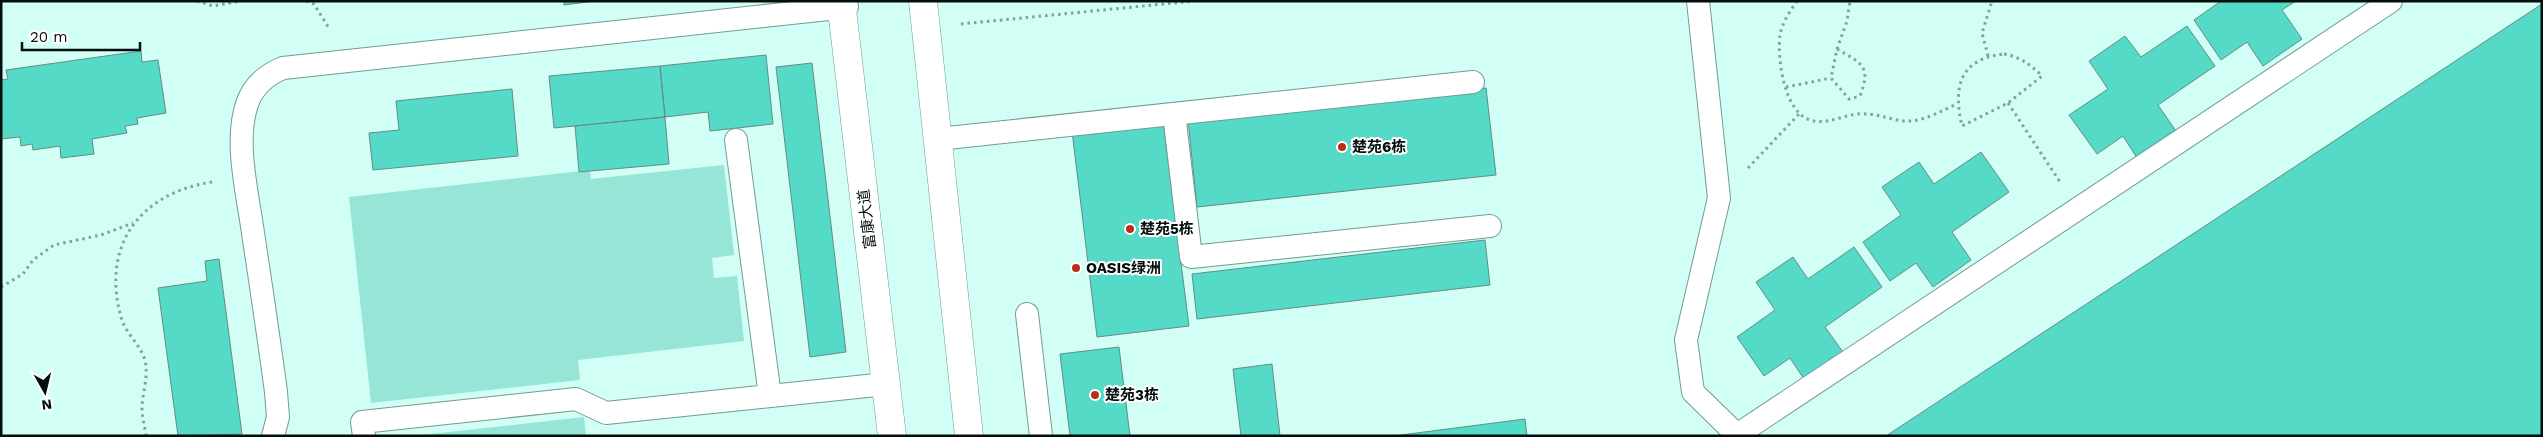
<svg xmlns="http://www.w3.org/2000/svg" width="2543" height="437" font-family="'Work Sans','Noto Sans SC',sans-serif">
  <rect width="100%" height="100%" fill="#d1fef5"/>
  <path fill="#97e5d7" d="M724,165L734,255L712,258L714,278L737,276L744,341L578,360L580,380L371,403L349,197L590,170L591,179Z
    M584,417L586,436H413Z"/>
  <path fill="#54dac6" stroke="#648d85" d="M564,1H595L564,5Z
    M2221,1H2296L2282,10L2302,39L2263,66L2247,42L2221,60L2194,20Z
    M2542,4V436H1886Z
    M2187,26L2215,66L2158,105L2178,134L2139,161L2123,136L2097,154L2069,115L2108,89L2089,61L2125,36L2141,57Z
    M141,51L142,62L158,60L166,113L137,118L138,124L125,126L127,133L92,139L94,154L61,158L60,146L33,150L32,144L21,146L20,137L1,139V80L8,79L6,70Z
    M766,55L773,124L710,131L708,112L665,117L660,66Z
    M812,63L846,352L810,357L776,67Z
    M660,66L665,117L554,128L549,76Z
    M1486,88L1496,175L1197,207L1188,120Z
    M512,89L518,156L373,170L369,133L399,130L396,101Z
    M665,117L669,164L579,172L575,126Z
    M1163,121L1189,326L1097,337L1072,131Z
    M1981,152L2009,192L1952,232L1971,260L1933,287L1916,263L1890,281L1863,242L1901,215L1882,187L1919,162L1934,184Z
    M1485,240L1490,285L1197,319L1192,274Z
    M1854,247L1882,287L1825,327L1845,355L1806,382L1790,358L1764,376L1737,337L1775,310L1756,282L1793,257L1808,279Z
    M219,259L242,434L178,436L158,288L207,281L205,261Z
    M1119,347L1130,436H1070L1060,354Z
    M1272,364L1280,436H1241L1233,369Z
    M1525,419L1527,436H1393Z"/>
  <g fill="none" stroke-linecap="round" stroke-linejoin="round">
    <g stroke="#729b93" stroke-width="24">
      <path id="service" d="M1698,1L1719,198L1686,340L1693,392L1737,435L2391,1
        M1174,114L1191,257L1490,226
        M938,139L1473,82
        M736,140L770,396
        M1027,314L1041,436
        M273,436L278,417L276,392C269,339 261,286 253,233C248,195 234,142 247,104C253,86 266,75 283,68L847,7
        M364,436L362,422L576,399L606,413L886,384"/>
    </g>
    <g stroke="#729b93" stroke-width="29">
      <path id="tertiary" d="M841,1L892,436
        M923,1L969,436"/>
    </g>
    <path stroke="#81a19b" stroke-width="3" stroke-dasharray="2.5 4" stroke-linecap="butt" d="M197,1L213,6L241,1
      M306,1L314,4L330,30
      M1797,1C1790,11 1782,23 1780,35C1777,58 1784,112 1810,120C1829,126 1847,112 1866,114C1881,114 1895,122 1911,121C1926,120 1943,110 1957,104
      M961,24L1194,1
      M1837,49C1861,63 1872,66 1860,96L1849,99L1831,78L1837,49L1847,21L1850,1
      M2004,54C2020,57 2030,64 2042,76L2008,103L1962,126C1953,87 1959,59 2004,54Z
      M1988,56L1982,33L1992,1
      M1786,87L1831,78
      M2008,103L2060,182
      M1748,168L1799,114
      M1,287L23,274L33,260L54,245L101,235L133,223
      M146,436C145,427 142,418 142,409C142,393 149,377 145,360C140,344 125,333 121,317C101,245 140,193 212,182"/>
    <use href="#service" stroke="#fff" stroke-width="22"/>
    <use href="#tertiary" stroke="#fff" stroke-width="28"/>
  </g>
  <g fill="#ba2e19" stroke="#fff" stroke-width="2">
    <circle cx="1342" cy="147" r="5"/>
    <circle cx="1130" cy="229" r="5"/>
    <circle cx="1076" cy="268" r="5"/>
    <circle cx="1095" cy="395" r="5"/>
  </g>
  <g text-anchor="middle" stroke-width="4" stroke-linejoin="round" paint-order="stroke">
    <g font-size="15" font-weight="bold" fill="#020f0d" stroke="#fff" text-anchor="start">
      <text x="1352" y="152">楚苑6栋</text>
      <text x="1140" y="234">楚苑5栋</text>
      <text x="1086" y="273">OASIS绿洲</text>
      <text x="1105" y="400">楚苑3栋</text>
    </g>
    <g font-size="15" fill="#020f0d" stroke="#fff">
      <text transform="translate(867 219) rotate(-97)" y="5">富康大道</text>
    </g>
  </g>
  <rect width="2543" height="437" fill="none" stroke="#020f0d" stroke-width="5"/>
  <g transform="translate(45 392) rotate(172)" stroke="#ffffff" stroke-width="4" paint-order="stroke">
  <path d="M0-4L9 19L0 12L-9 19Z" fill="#020f0d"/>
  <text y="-8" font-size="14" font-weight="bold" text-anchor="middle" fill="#020f0d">N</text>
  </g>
  <path d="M22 42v8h118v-8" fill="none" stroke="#020f0d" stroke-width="2.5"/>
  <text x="30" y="42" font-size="15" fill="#020f0d" stroke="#ffffff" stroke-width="4" paint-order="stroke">20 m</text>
</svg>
